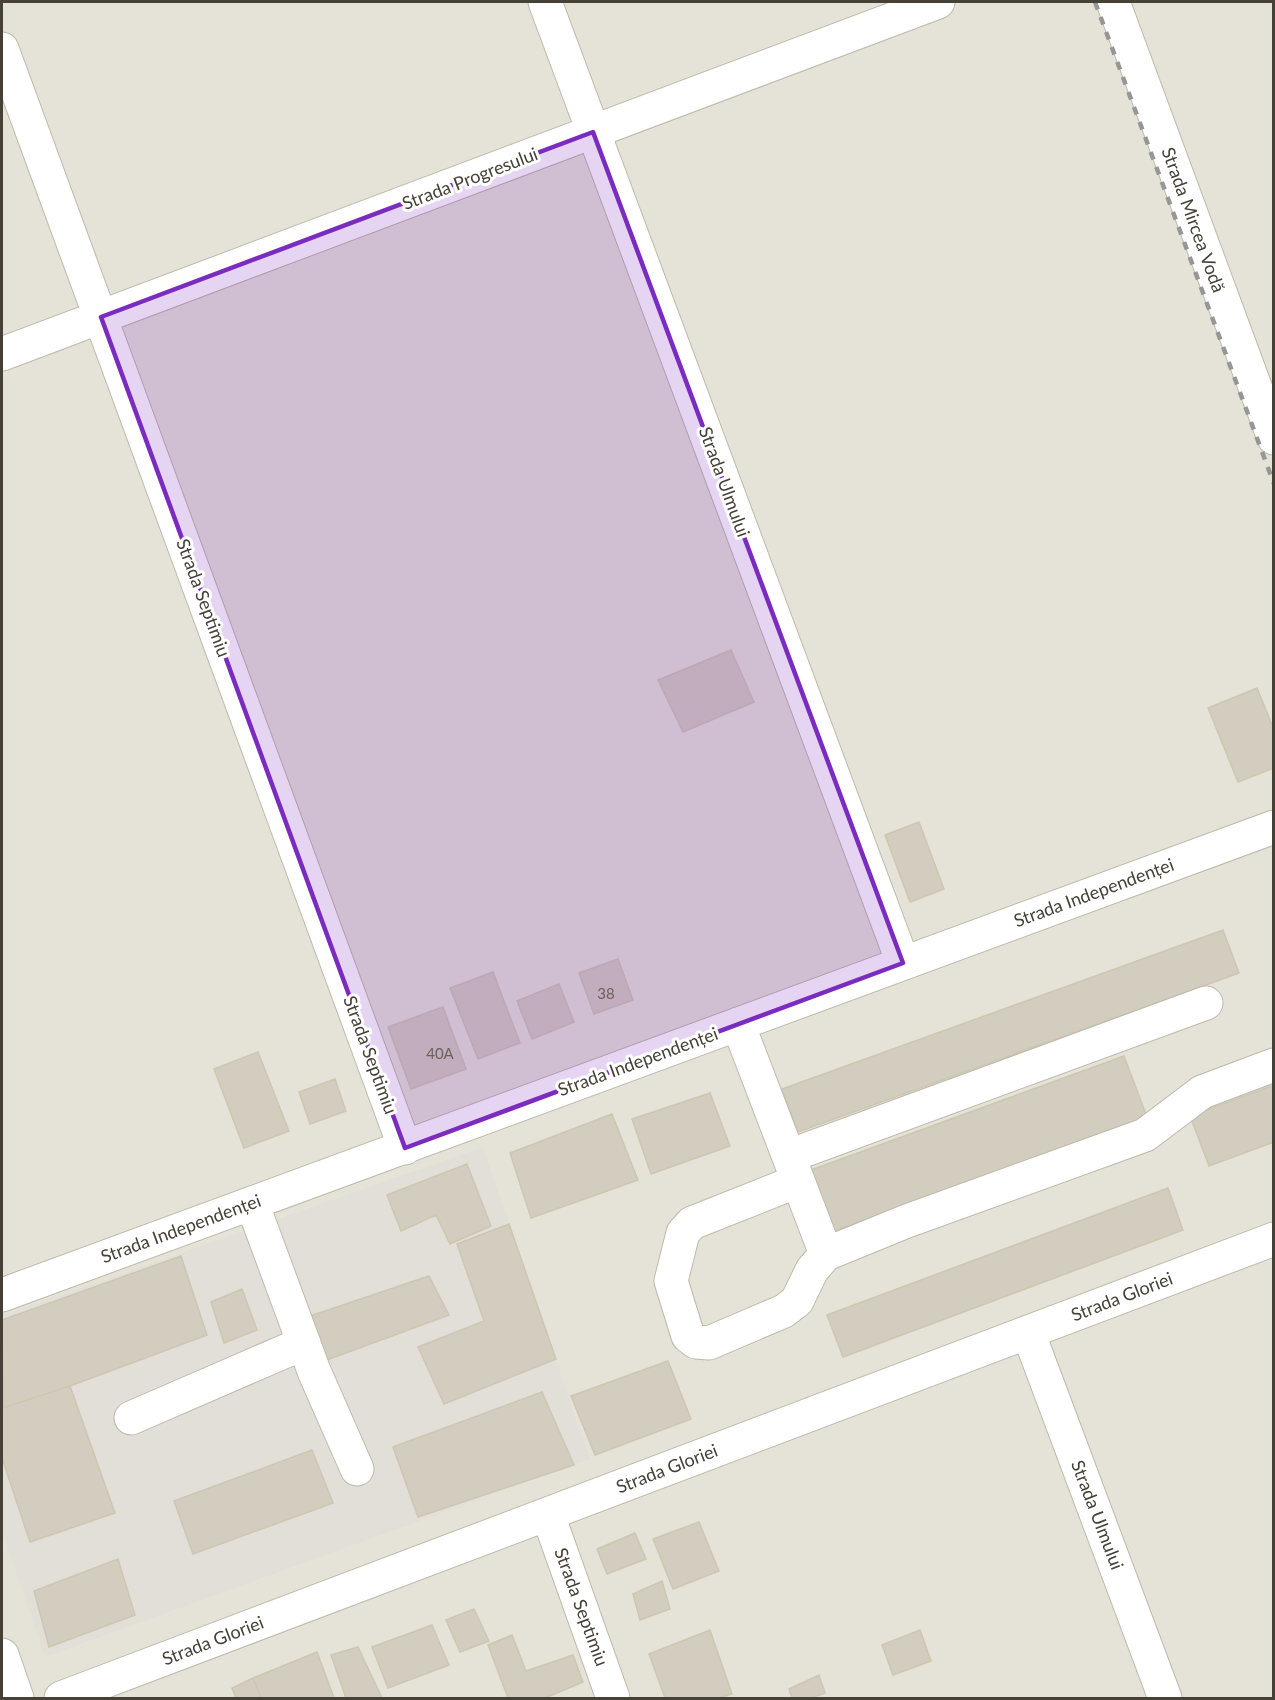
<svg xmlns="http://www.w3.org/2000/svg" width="1275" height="1700" font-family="Lato,sans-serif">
  <rect width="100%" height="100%" fill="#f2f0e8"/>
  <path fill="#e5e3d7" d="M2,2H1273V1698H2Z"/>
  <path fill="#e2dfd9" d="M483,1147L590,1459L45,1657L2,1531V1316Z"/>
  <path fill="#d2cdbe" stroke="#cdc6b2" stroke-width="1.5" d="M731,650L754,702L683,732L658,680Z
    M1257,688L1274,730V768L1238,782L1208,708Z
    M919,822L944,889L910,902L885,835Z
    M1223,930L1239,973L798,1132L782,1089Z
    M618,959L633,1000L594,1014L579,973Z
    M493,972L520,1043L478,1059L450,988Z
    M559,984L574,1022L532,1039L517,1001Z
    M443,1007L466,1069L411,1089L388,1027Z
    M258,1052L289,1131L244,1148L214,1069Z
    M1124,1056L1147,1117L834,1231L811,1170Z
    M335,1079L346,1111L310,1124L299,1092Z
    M1274,1085V1142L1209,1166L1190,1116Z
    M710,1093L730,1146L651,1174L632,1119Z
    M612,1114L638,1180L531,1218L510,1153Z
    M467,1164L491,1226L450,1244L436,1215L401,1231L387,1195Z
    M1168,1188L1183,1230L843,1357L827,1315Z
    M509,1224L556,1359L444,1404L418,1347L484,1321L457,1244Z
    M181,1256L207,1335L70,1386L3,1408L2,1320Z
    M429,1276L449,1315L324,1361L307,1317Z
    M242,1289L257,1330L224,1343L211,1302Z
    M668,1361L691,1419L595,1455L571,1396Z
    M70,1386L115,1513L30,1542L2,1458V1408Z
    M542,1392L574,1465L418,1517L393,1447Z
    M312,1450L333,1503L193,1554L174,1501Z
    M699,1522L719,1571L673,1589L653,1539Z
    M635,1533L646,1559L607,1574L597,1549Z
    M118,1559L135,1615L49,1647L34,1591Z
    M662,1581L670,1609L640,1620L633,1594Z
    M474,1609L489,1641L460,1652L446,1620Z
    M432,1625L449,1665L388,1688L372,1647Z
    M710,1630L732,1694L719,1698H665L649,1654Z
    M920,1630L931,1661L893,1675L882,1645Z
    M512,1635L526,1671L573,1655L583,1682L545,1698H508L488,1645Z
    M358,1647L382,1698H346L331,1655Z
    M317,1652L334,1698H261L253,1678Z
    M819,1675L825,1693L811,1698H792L789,1689Z
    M253,1678L261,1698H236L232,1688Z"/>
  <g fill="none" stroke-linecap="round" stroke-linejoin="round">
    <g stroke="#bdb9ab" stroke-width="35">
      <path id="minor" d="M545,2L903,963
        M1113,2L1274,438
        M2,49L405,1148
        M2,354L938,2
        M738,1024L826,1254
        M789,1156L1206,1003
        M798,1181L692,1223L683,1233L671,1281L688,1336L696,1342L709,1343L784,1311L797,1301L812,1270L826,1254L907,1221L1145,1135L1202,1092L1274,1065
        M252,1203L314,1371L357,1469
        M2,1295L1274,827
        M1028,1332L1165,1698
        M131,1418L304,1343
        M548,1515L613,1698
        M2,1655L17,1698
        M61,1698L1274,1239"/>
    </g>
    <use href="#minor" stroke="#fff" stroke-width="33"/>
    <path stroke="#969696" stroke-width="4.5" stroke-dasharray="8 8" stroke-linecap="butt" d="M1095,2L1274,484"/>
  </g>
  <path fill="#7b2cbf" fill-opacity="0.2" stroke="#7b2cbf" stroke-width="4.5" stroke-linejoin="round" d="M593,132L903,963L405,1148L101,317Z"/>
  <g text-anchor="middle" stroke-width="6" stroke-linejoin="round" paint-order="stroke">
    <g font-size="15" fill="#686459">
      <text x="606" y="999">38</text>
      <text x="440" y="1059">40A</text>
    </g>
    <g font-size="18" fill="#454137" stroke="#fff">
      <text transform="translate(470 179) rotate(-21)" y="6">Strada Progresului</text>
      <text transform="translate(1193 220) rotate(70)" y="6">Strada Mircea Vodă</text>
      <text transform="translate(724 482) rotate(70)" y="6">Strada Ulmului</text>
      <text transform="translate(203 598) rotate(70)" y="6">Strada Septimiu</text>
      <text transform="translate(1094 893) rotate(-20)" y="6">Strada Independenței</text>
      <text transform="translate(370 1055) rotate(70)" y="6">Strada Septimiu</text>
      <text transform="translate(638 1062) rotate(-20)" y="6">Strada Independenței</text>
      <text transform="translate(181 1229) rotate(-20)" y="6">Strada Independenței</text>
      <text transform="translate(1122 1297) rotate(-21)" y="6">Strada Gloriei</text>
      <text transform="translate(667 1469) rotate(-21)" y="6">Strada Gloriei</text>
      <text transform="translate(1097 1515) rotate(69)" y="6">Strada Ulmului</text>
      <text transform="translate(581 1607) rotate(70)" y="6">Strada Septimiu</text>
      <text transform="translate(213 1641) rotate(-21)" y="6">Strada Gloriei</text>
    </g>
  </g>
  <rect width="1275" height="1700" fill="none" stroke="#454137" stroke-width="6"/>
</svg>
